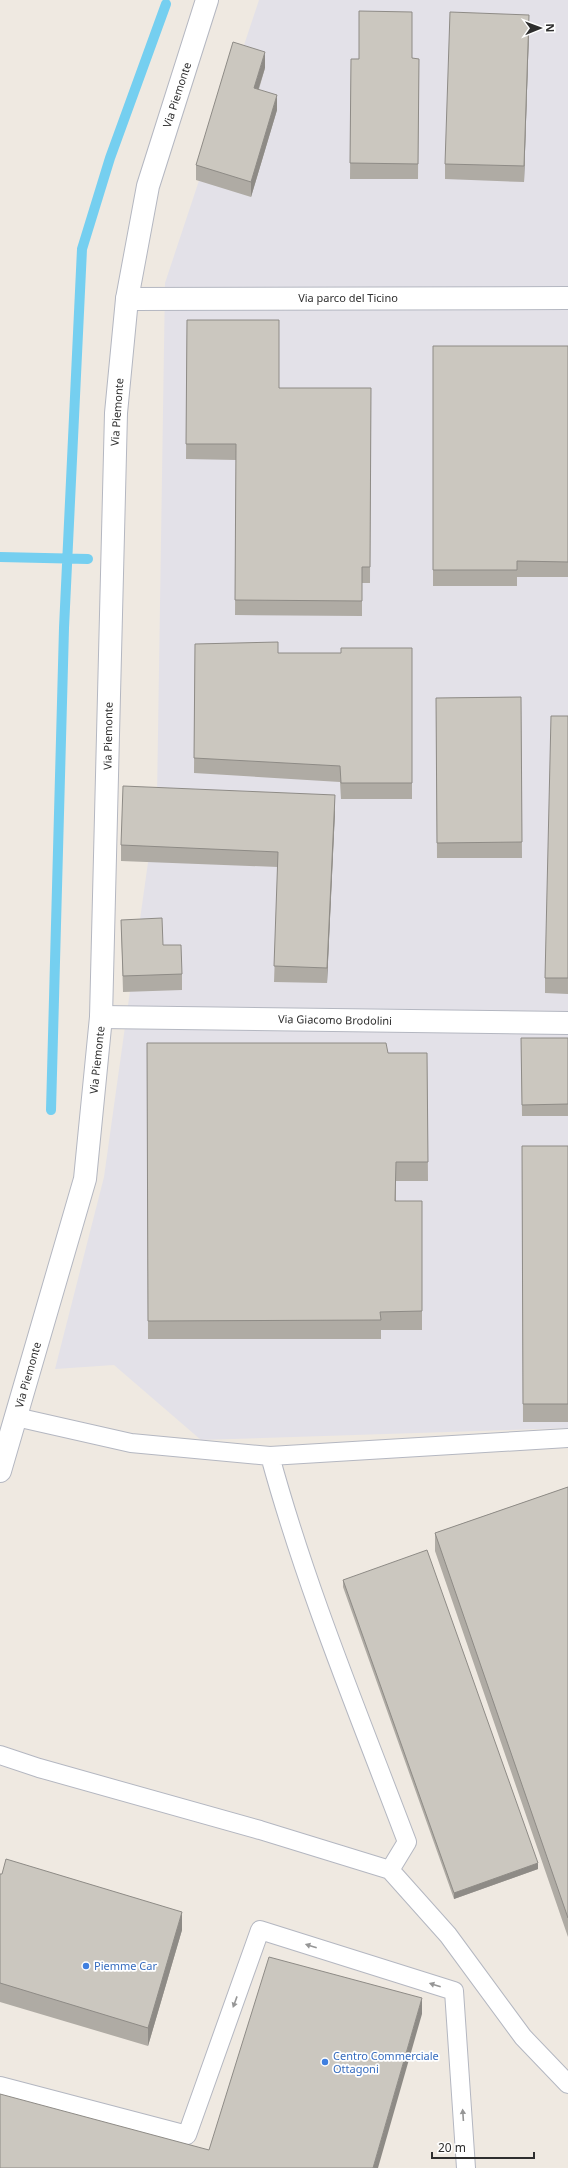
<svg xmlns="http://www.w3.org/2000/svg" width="568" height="2168" font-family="'Noto Sans',sans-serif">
  <rect width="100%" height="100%" fill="#efe9e1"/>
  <path fill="#e3e1e8" d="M259,0H568V1428L201,1440L114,1365L55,1369L104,1177L157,798L165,283Z"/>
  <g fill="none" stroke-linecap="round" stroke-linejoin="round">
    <path stroke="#75cff0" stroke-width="10" d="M0,557L88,559
      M51,1110L64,628L82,249L110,158L166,4"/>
    <g stroke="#b4b7c1" stroke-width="20">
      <path id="lane" d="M270,1456L568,1438
        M0,1755L39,1768L260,1830L390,1870L407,1842C359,1715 306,1588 270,1456L131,1443L16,1417
        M390,1870L448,1935L523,2037L568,2084
        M0,2086L187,2135L260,1930L454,1991L466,2168"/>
    </g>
    <g stroke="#b4b7c1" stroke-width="24">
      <path id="street" d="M127,299L568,298
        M101,1017L568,1023"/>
    </g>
    <g stroke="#b4b7c1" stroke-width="24">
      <path id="secondary" d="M0,1471L85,1179L101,1017L116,413L127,299L148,186L207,0"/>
    </g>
    <use href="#lane" stroke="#fff" stroke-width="18"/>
    <use href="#street" stroke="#fff" stroke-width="22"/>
    <use href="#secondary" stroke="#fff" stroke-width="22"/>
  </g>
  <path fill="#afaba4" d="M529,30L524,182L445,179V164Z
    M412,58L419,59L418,179H350L351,59Z
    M265,68L259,89L277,110L251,197L196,180V165Z
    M187,320L279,388H371L370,583H362V616L235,615L236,460L186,459Z
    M433,346H568V577H517V586H433Z
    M195,644L278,653H341L412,648V799H341L340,782L194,773Z
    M521,697L522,858H437L436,698Z
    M568,716V994L545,993V978Z
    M335,811L327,983L274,982L278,867L121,861V845Z
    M121,920L163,945L182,974V990L123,992Z
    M521,1038H568V1116H522Z
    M147,1043L388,1053H427L428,1181H396V1201H422V1330H381V1339H148Z
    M522,1146H568V1422H523Z
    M568,1487V1937L435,1551V1533Z
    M343,1580L538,1869L454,1899L343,1587Z
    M0,1874L182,1930L148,2046L0,2002Z"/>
  <path fill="#8e8b86" d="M529,15V30L524,182V166Z
    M265,52V68L254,103V88Z
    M277,95V110L251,197V182Z
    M335,795V811L327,983V968Z
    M538,1863V1869L454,1899V1893Z
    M182,1912V1930L148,2046V2028Z
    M422,1998V2014L378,2168H373Z"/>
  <path fill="#cbc7bf" stroke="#8e8b86" d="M359,11L412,12V58L419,59L418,164L350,163L351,59H359Z
    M450,12L529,15L524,166L445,164Z
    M233,42L265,52L254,88L277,95L251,182L196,165Z
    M187,320H279V388H371L370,567H362V601L235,600L236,444H186Z
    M433,346H568V562L517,561V570H433Z
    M278,642V653H341V648H412V783H341L340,766L194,758L195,644Z
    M521,697L522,842L437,843L436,698Z
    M551,716H568V978H545Z
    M123,786L335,795L327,968L274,966L278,852L121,845Z
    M162,918L163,945H181L182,974L123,976L121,920Z
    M521,1038H568V1104L522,1105Z
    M147,1043H386L388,1053H427L428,1162H396L395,1201H422V1311L380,1312L381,1320L148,1321Z
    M522,1146H568V1404H523Z
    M568,1487V1918L435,1533Z
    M427,1550L538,1863L454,1893L343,1580Z
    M6,1859L182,1912L148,2028L0,1983V1874H2Z
    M269,1957L422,1998L373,2168H0V2094L209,2150Z"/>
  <defs><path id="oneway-solid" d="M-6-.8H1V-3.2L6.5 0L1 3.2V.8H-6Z"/></defs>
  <g fill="#969696">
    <use href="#oneway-solid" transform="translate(311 1946) rotate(-162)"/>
    <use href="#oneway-solid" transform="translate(435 1985) rotate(-162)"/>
    <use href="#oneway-solid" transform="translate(235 2002) rotate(110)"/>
    <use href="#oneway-solid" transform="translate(463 2115) rotate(-94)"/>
  </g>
  <g fill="#3f7fe0" stroke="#fff" stroke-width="1.5">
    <circle cx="86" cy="1966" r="4"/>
    <circle cx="325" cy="2062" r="4"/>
  </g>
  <g text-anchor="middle" stroke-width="3.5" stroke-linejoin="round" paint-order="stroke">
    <g font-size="11" fill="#2e2e2e" stroke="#fff">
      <text transform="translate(177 95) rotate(-72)" y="4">Via Piemonte</text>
      <text x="348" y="302">Via parco del Ticino</text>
      <text transform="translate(117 412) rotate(-86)" y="4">Via Piemonte</text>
      <text transform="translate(108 736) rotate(-89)" y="4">Via Piemonte</text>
      <text transform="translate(335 1020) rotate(1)" y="4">Via Giacomo Brodolini</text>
      <text transform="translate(97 1060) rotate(-84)" y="4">Via Piemonte</text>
      <text transform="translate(28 1375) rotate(-74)" y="4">Via Piemonte</text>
    </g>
    <g font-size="11" fill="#366cbe" stroke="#fff" text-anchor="start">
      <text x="94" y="1970">Piemme Car</text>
      <text x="333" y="2060">Centro Commerciale<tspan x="333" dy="13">Ottagoni</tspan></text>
    </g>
  </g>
  <g transform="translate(540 28) rotate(89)" stroke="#ffffff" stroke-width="3" paint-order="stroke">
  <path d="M0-3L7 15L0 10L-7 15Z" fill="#2e2e2e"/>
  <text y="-6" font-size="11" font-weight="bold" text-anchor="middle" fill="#2e2e2e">N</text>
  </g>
  <path d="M432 2152v6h102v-6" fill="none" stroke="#2e2e2e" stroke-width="2"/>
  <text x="438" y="2152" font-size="12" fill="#2e2e2e" stroke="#ffffff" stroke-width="3" paint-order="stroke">20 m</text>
</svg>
